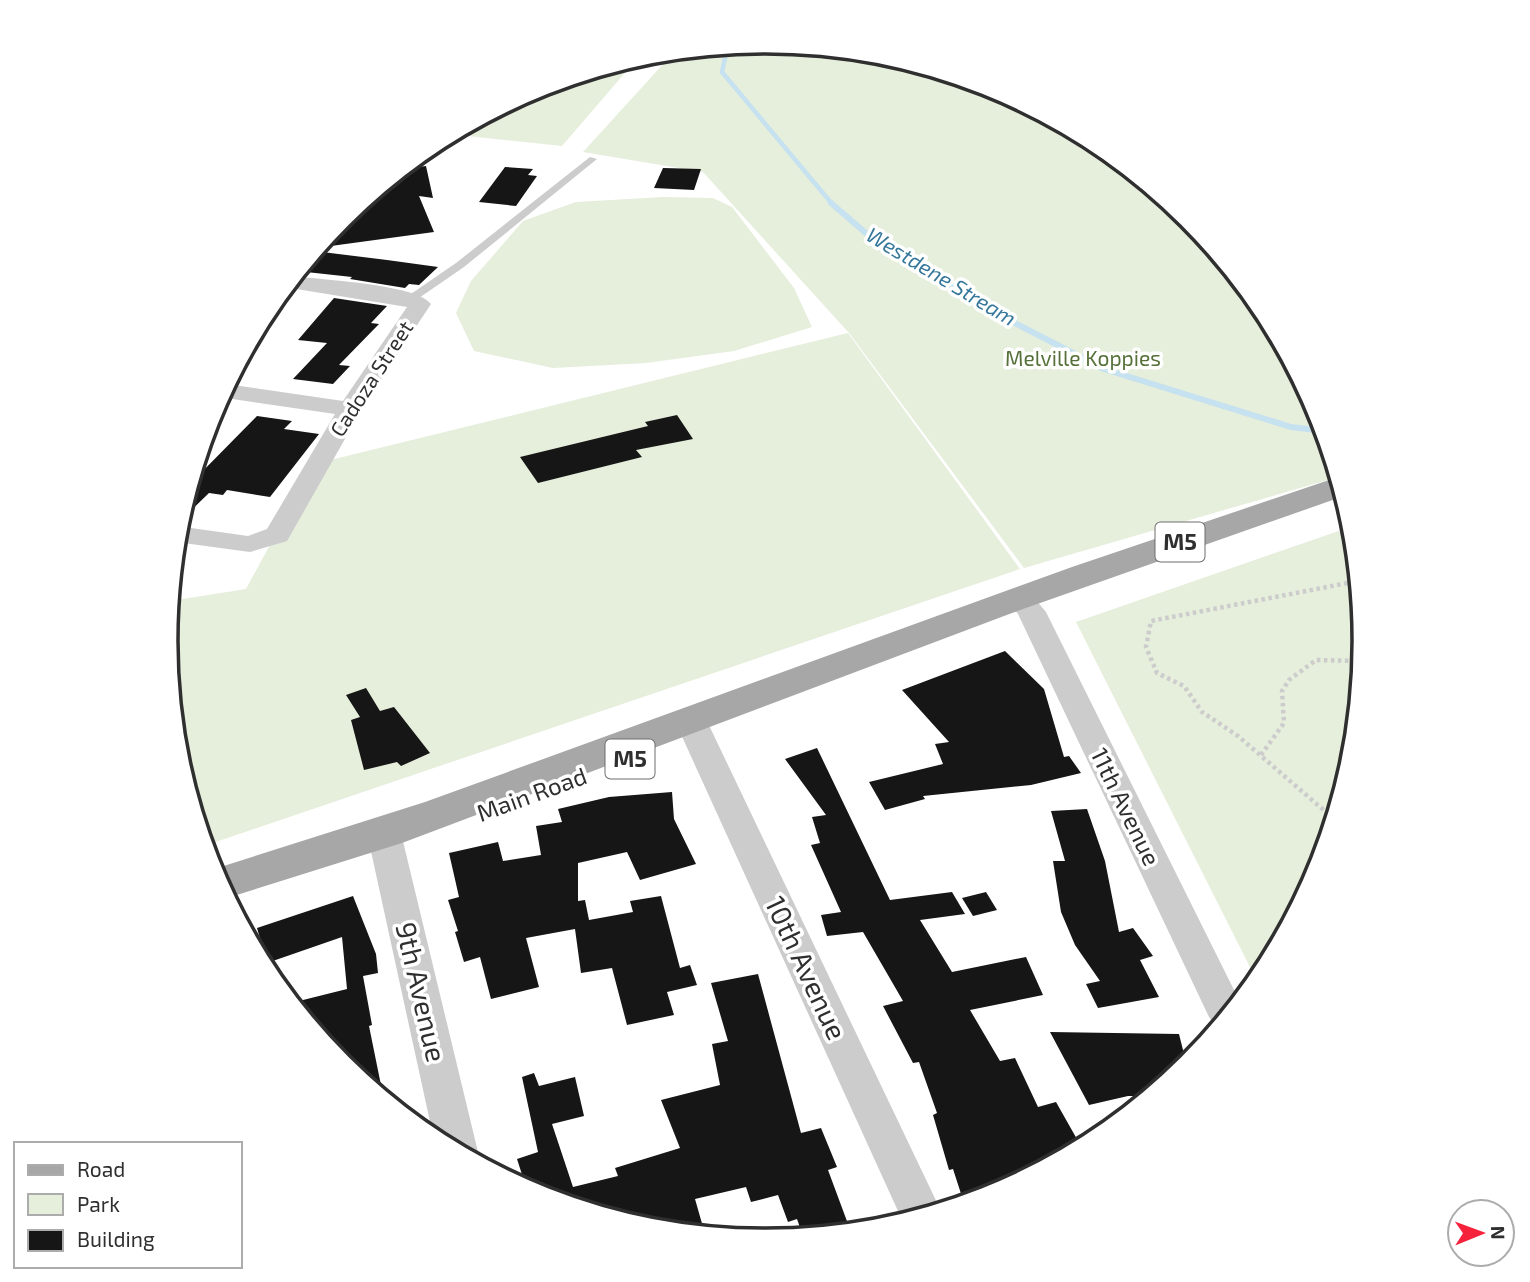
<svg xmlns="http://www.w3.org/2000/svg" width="1530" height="1282" font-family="'Exo 2',sans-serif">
  <rect width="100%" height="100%" fill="#fff"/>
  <path fill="#e6eedc" d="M765,42L882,54L995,88L1098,143L1189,218L1263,309L1319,412L1338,477L1024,568L849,333L703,172L583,152L675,51Z
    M634,58L636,60L562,146L448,134L536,87Z
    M663,197L713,198L732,207L794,288L812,327L734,351L646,363L553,368L474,351L456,313L471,281L523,221L576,202Z
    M848,333L1020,569L204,846L177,757L166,641L170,601L246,589L314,464Z
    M1353,526L1364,641L1352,758L1318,871L1257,981L1076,622Z"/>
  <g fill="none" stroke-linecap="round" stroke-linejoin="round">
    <path stroke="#c6e1ef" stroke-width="4.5" d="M724,46L727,49L722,72L833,205"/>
    <path stroke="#c6e1ef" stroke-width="6" d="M831,203L875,241L986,308L1104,369L1291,427L1324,431"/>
  </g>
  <path fill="#161616" d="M426,166L433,198L419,196L434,232L316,248L342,217L401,169Z
    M505,167L533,169L528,175L537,176L516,206L479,202Z
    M663,168L701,169L694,190L654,188Z
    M314,251L387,260L438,267L419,285L409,284L405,288L350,279L352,277L297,271Z
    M334,298L387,306L371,323L379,324L339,365L350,366L333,384L293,379L327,343L298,340Z
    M677,415L693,439L636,450L642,457L538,483L520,457L648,426L645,422Z
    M257,416L292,421L284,429L319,434L270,497L227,490L223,495L209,493L178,523L190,484Z
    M1005,651L1044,689L1064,757L1069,756L1081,773L1031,785L923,796L925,799L885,810L869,782L943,764L935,744L949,742L902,690Z
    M366,688L380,711L394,707L430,753L401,766L397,762L364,770L351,720L360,717L346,695Z
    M817,748L890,900L952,892L965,914L920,920L952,972L1026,957L1043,995L970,1010L1000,1061L1015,1058L1038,1107L1056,1102L1082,1148L994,1195L964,1203L953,1169L949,1170L933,1115L937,1113L919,1062L913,1063L883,1006L903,1001L863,932L827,936L821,915L841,912L811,845L820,843L812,817L826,815L785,759Z
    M672,792L674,819L696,864L640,880L627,852L578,863V901L585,900L589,920L633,912L630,901L661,896L680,968L690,965L697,985L667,992L674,1015L627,1025L612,968L581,973L575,929L526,938L539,987L491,999L480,957L464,962L455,932L458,931L448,900L459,897L449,853L498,842L503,861L541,855L536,826L562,822L558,809L609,797Z
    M1087,809L1105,861L1119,932L1133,928L1153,956L1140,960L1159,997L1098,1008L1086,984L1100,981L1075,945L1061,912L1053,861H1065L1051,811Z
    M986,892L997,910L973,916L962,898Z
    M353,896L376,954L378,973L363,976L372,1025L369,1026L384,1100L341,1064L291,1003L347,989L342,937L267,963L257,928Z
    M758,974L801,1133L821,1128L837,1167L828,1170L851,1232L803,1236L797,1219L788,1222L778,1195L751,1202L746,1187L695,1199L705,1234L648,1228L527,1190L517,1159L538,1152L522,1077L534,1073L539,1086L575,1077L584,1116L552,1124L573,1187L618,1176L615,1168L680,1148L661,1100L720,1085L712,1044L728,1041L711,983Z
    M1050,1032L1179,1034L1187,1066L1150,1096H1128L1089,1105Z"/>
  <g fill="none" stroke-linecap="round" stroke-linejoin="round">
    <path stroke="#ccc" stroke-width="4.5" stroke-dasharray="3.5 3.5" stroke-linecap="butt" d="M1261,755L1284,723L1282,691L1289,680L1316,660L1362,661
      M1334,819L1238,736L1202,712L1184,686L1157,673L1146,647L1151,621L1358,581"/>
    <path fill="#ccc" fill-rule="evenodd" d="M590,157L597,159L464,267L416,300H408V296L456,263Z"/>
    <path fill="#ccc" fill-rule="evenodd" d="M293,276C320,280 417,284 431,304L362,409L287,541L250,552L176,542L177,526L248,536L267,529L335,414L219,397L226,384L343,401L407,307L284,287Z
      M1020,590L1030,593L1046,612L1240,1002L1218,1029L1209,1017L1018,614L1006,599L1010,593Z
      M690,709L701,712L706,719L941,1211L903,1222L674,719L679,712Z
      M384,821L396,824L401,833L478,1152L473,1161L434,1140L367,833L372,824Z"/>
    <path fill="#a7a7a7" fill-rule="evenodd" d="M1338,477L1344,496L1012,613L402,843L227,898L211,870L425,802L1072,567Z"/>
  </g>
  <g text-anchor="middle" stroke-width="7" stroke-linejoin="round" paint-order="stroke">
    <g font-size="21" font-style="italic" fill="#35779a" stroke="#fff">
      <text transform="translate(941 277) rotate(31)" y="7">Westdene Stream</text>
    </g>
    <g font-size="21" fill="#557038" stroke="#fff">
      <text x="1083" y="366">Melville Koppies</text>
    </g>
    <g font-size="21" fill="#2f2f2f" stroke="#fff">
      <text transform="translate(372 379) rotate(-57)" y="7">Cadoza Street</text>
    </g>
    <g fill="#fff" stroke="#6d6d6d" stroke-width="2">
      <rect x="1155.5" y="522.5" width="49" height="39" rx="5"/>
      <rect x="605.5" y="739.5" width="49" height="39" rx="5"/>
    </g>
    <g font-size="23" font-weight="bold" fill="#2f2f2f">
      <text x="1180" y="550">M5</text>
      <text x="630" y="767">M5</text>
    </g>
    <g font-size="24" fill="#2f2f2f" stroke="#fff">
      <text transform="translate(532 795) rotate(-20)" y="8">Main Road</text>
      <text transform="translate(1125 807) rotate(64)" y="8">11th Avenue</text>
    </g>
    <g font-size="28" fill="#2f2f2f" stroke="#fff">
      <text transform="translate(806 968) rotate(65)" y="10">10th Avenue</text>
      <text transform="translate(421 992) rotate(77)" y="10">9th Avenue</text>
    </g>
  </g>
  <path d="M0 0H1530V1282H0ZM178 641a587 587 0 1 1 1174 0a587 587 0 1 1-1174 0Z" fill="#fff" fill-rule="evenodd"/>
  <path fill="none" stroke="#2f2f2f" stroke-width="3.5" d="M178 641a587 587 0 1 1 1174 0a587 587 0 1 1-1174 0Z"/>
  <rect x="14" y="1142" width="228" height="126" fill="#ffffff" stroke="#acacac" stroke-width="2"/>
  <rect x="28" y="1165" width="35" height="10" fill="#a7a7a7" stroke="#acacac" stroke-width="2"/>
  <text x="77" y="1177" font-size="21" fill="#2f2f2f">Road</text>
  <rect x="28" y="1194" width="35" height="21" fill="#e6eedc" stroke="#acacac" stroke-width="2"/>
  <text x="77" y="1212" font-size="21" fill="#2f2f2f">Park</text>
  <rect x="28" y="1230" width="35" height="21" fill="#161616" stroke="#acacac" stroke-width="2"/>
  <text x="77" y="1247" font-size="21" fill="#2f2f2f">Building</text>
  <g transform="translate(1481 1233) rotate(89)"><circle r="33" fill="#ffffff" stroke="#acacac" stroke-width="2"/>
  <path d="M0-5L12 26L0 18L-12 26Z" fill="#f6213b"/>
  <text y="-10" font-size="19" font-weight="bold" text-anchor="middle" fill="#2f2f2f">N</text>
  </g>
</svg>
